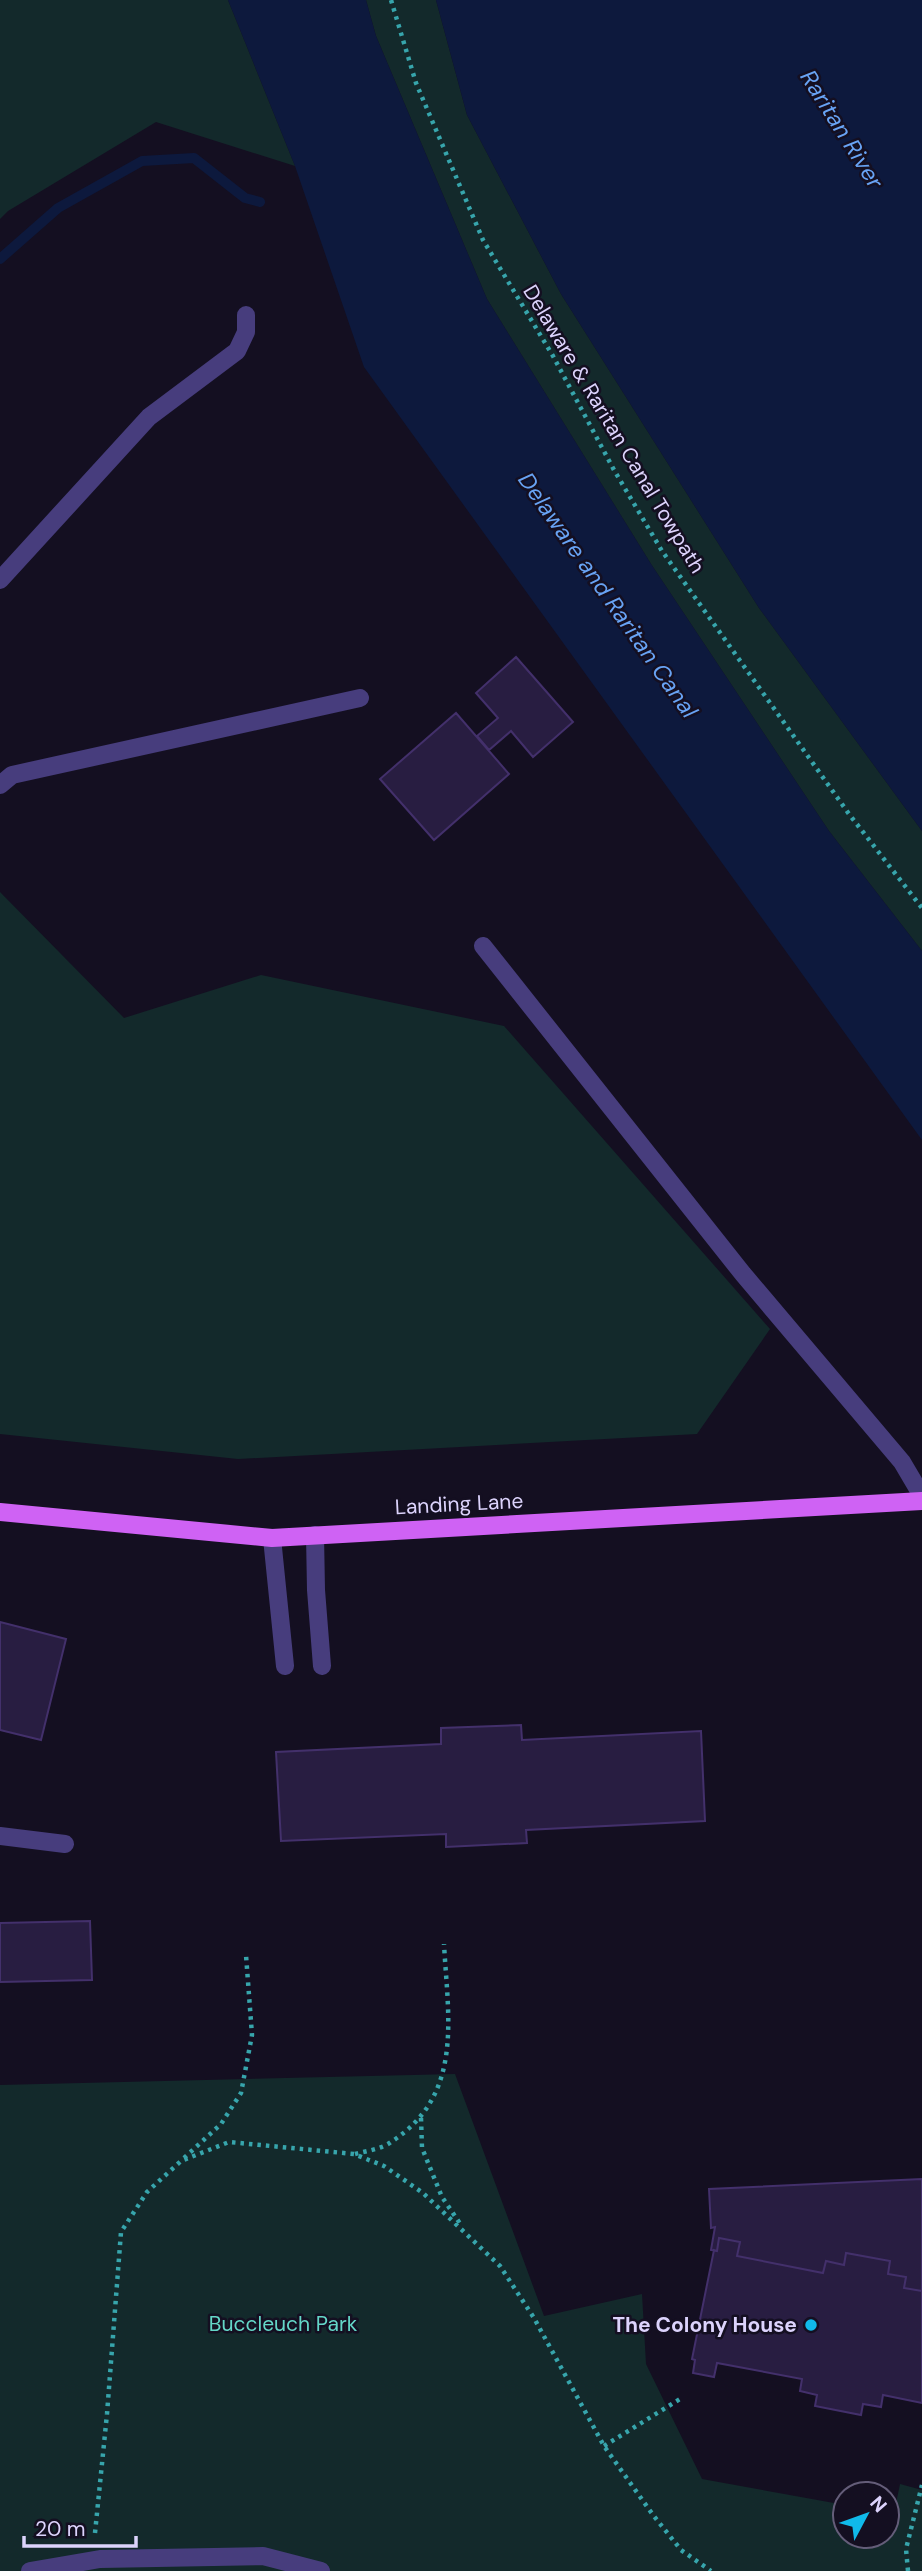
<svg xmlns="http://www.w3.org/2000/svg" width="922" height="2571" font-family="'DM Sans',sans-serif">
  <rect width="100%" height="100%" fill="#140f21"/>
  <path fill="#13292b" d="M0,0H228L295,166L156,122L8,211L0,219Z
    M366,0H436L467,115L561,294L759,608L922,831V951L829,831L651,564L487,299L376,36Z
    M0,892L124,1018L261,975L504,1026L770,1329L697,1434L238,1459L0,1434Z
    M455,2074L544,2316L642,2294L646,2364L702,2479L845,2505V2536H887V2512L894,2513L900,2484L922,2490V2571H0V2085Z"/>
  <path fill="#0d193d" d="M228,0H366L376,36L487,299L651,564L829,831L922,951V1140L364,367L295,166Z
    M436,0H922V831L759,608L561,294L467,115Z"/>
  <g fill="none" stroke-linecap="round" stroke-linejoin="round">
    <path stroke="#0d193d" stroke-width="10" d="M0,259L58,208L142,161L194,158L245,198L260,202"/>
  </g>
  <path fill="#281d41" stroke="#43306b" stroke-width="2" d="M516,657L573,722L533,757L511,731L489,750L477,736L498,718L476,693Z
    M456,713L509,774L434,840L380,779Z
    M0,1622L66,1639L41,1740L0,1730Z
    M521,1725L522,1740L701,1731L705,1821L526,1830L527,1843L446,1847V1834L281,1841L276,1752L441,1744V1728Z
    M90,1921L92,1980L0,1982V1923Z
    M922,2179V2291L904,2288L906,2277L888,2274L890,2261L846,2253L844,2265L826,2261L823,2273L737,2256L740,2242L719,2238L717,2251L711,2250L715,2227L711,2228L709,2189Z
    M719,2238L740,2242L737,2256L823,2273L826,2261L844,2265L846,2253L890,2261L888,2274L906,2277L904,2288L922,2291V2403L883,2395L881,2407L863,2404L861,2415L815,2406L817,2395L800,2391L802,2379L717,2363L714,2377L693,2373L695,2360L692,2359L714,2250L717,2251Z"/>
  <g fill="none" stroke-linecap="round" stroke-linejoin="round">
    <path stroke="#37a5ac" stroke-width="4.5" stroke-dasharray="3.5 5" stroke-linecap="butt" d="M391,0L416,83L483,240L553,356L614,470L662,551L849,814L922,908
      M421,2118L422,2148L442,2197L461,2225
      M355,2154C366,2151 382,2149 391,2142C464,2095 448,2019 444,1944
      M184,2158L221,2124L241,2093L252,2035L246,1955
      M604,2446L680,2399
      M95,2533L107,2414L121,2232L147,2192L181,2161L229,2142L354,2154L384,2166L423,2193L500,2266L534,2318L604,2446L653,2515L681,2550L711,2571
      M908,2571L906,2549L922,2485"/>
    <path stroke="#473d7d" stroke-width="18" d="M0,580L149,417L237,351L246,332V315
      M0,785L12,775L360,698
      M483,946L743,1274L902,1462L922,1496
      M315,1535L316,1590L322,1666
      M272,1538L285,1666
      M0,1836L65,1844
      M30,2571L100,2559L263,2556L321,2571"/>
    <path stroke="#cf62f4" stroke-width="18" d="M0,1512L272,1538L922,1501"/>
  </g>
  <circle fill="#10baea" stroke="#140f21" stroke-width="2.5" cx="811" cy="2325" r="7"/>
  <g text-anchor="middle" stroke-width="5" stroke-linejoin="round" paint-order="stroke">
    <g font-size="21" fill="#dcd3fc" stroke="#140f21">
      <text transform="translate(614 429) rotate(59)" y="7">Delaware &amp; Raritan Canal Towpath</text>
      <text transform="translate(459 1504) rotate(-3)" y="7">Landing Lane</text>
    </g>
    <g font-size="21" fill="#64d7c8" stroke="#140f21">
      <text x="283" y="2331">Buccleuch Park</text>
    </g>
    <g font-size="21" font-weight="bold" fill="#dcd3fc" stroke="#140f21" text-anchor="end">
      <text x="797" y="2332">The Colony House</text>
    </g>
    <g font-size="23" font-style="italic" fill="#68a3f4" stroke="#140f21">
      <text transform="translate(842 129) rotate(58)" y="8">Raritan River</text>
      <text transform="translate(608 595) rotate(55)" y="8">Delaware and Raritan Canal</text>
    </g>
  </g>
  <g transform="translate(866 2515) rotate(49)"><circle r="33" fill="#140f21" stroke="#645d79" stroke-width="2"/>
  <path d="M0-5L12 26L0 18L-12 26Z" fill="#10baea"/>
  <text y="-10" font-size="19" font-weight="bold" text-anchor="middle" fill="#dcd3fc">N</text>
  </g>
  <path d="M24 2536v10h112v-10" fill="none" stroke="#dcd3fc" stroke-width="3.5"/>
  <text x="35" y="2536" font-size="21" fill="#dcd3fc" stroke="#140f21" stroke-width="5" paint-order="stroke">20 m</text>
</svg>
